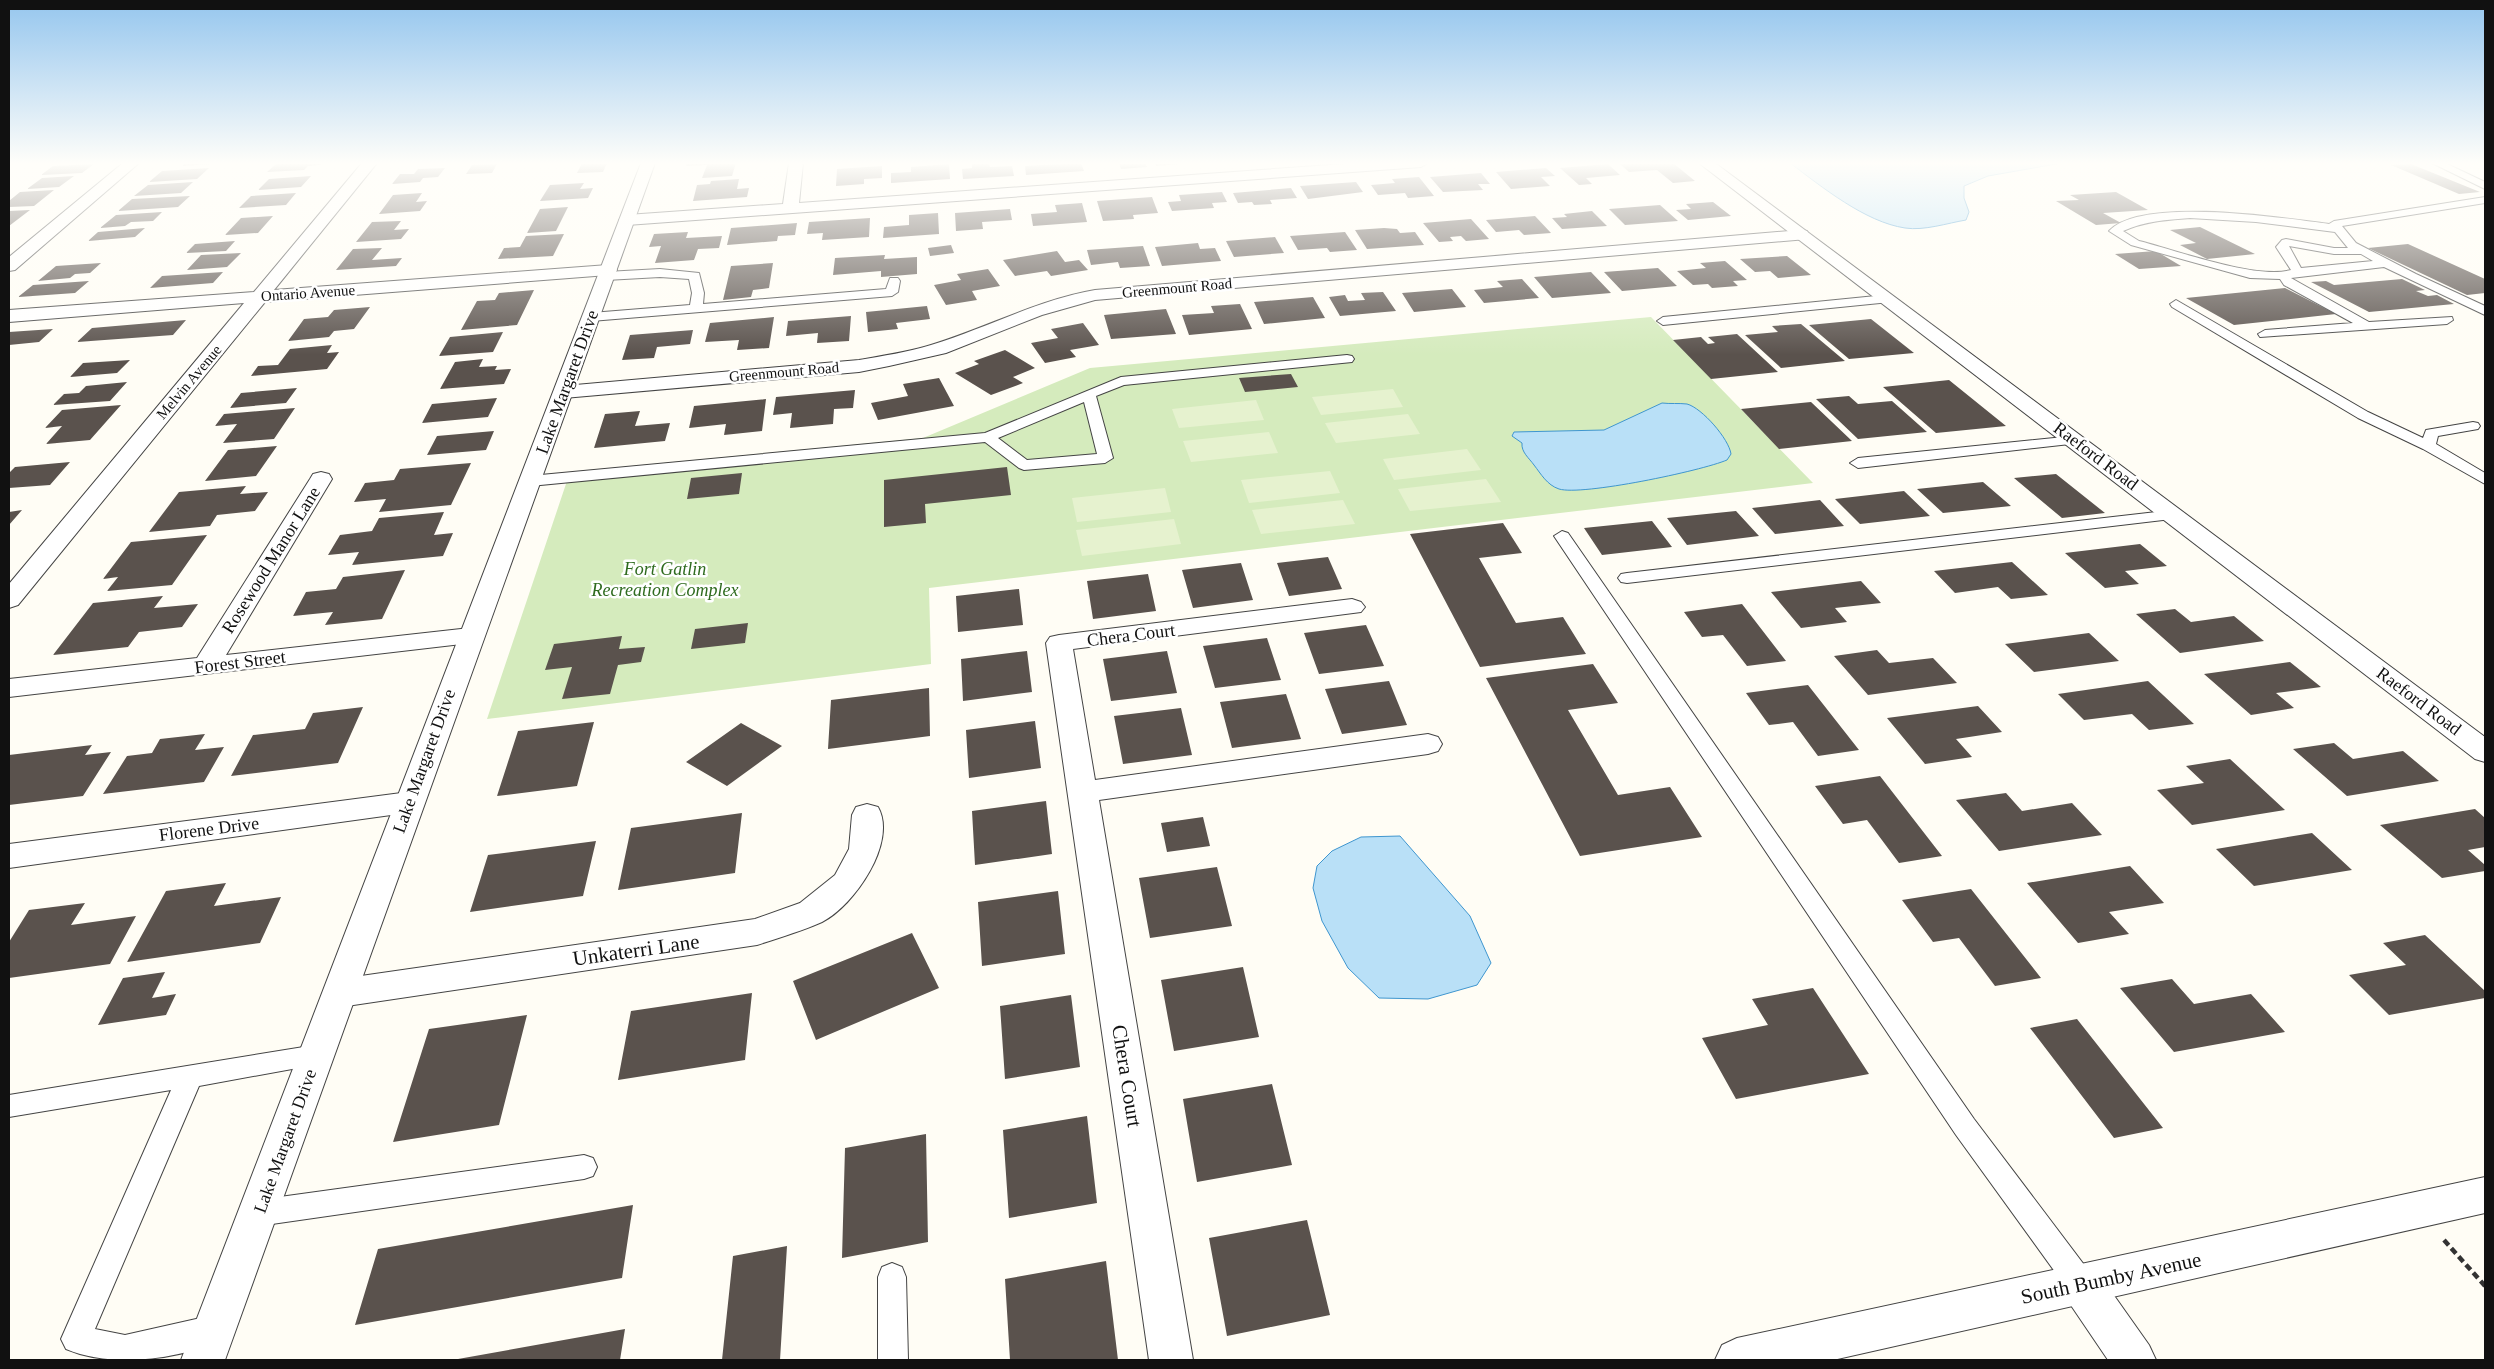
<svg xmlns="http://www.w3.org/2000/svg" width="2494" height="1369" font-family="'Times New Roman',serif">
  <rect width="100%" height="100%" fill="#fffdf5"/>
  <path fill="#d5ebbd" d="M1651,317L1813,483L929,588L931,664L487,719L570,472L923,438L1090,368Z"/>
  <path fill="#e6f2cf" d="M1393,389L1403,407L1321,415L1312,397Z
    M1256,400L1264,420L1179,428L1172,409Z
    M1408,414L1420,434L1336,443L1325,423Z
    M1269,432L1278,453L1191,462L1183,441Z
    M1467,449L1481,470L1394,480L1383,459Z
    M1330,471L1340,493L1249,503L1241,480Z
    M1486,479L1501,502L1410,511L1398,489Z
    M1165,488L1171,512L1077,522L1072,498Z
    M1343,500L1355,524L1261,534L1252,510Z
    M1174,519L1181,544L1082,556L1076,530Z"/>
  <path fill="#b9e0f7" stroke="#3f96cf" d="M1790,163H2062L1988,176L1964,186V198L1969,212L1966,220C1948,223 1924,231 1905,228C1865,222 1822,187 1790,163Z
    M1662,403C1670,404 1679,403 1687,404C1702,408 1729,439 1731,454L1727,460C1701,471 1582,496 1559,489C1547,485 1541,474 1534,465C1529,458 1521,452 1522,443L1512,436L1514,432L1604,430Z
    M1400,836L1470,916L1491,963L1477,985L1428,999L1379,998L1348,968L1322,921L1313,888L1317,866L1332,851L1361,837Z"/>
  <path fill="#5a524d" d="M185,163H210V164L182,166Z
    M322,163L320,165L308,166L304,170L267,172L276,164Z
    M582,163H607L603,172L577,173Z
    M687,163H736L732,176L702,178L707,165L686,166Z
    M989,163L990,167L1012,166L1014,176L963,179L962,169L972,168V164Z
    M1081,163L1084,171L1026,175L1025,166Z
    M1119,163H1145L1147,167L1121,169Z
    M1155,163H1180V164L1156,166Z
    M1619,163H1673L1695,181L1673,183L1657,170L1629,172Z
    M94,164L82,173L41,175L53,166Z
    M497,164L492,173L466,174L472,165Z
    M949,164L950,179L891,183V173L911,172V167Z
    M1608,164L1620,175L1586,178L1592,184L1579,185L1560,168Z
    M2411,164L2480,192L2459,194L2391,165Z
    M882,166V178L864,179V184L836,186L837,169Z
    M209,168L197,179L149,182L162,171Z
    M445,168L438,177L423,178L420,182L392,184L400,174H414L418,169Z
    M1546,168L1555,176L1541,177L1550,186L1511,189L1496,172Z
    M1481,173L1490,184H1478L1483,190L1443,192L1430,177Z
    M74,176L59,187L27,189L42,178Z
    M311,176L301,187L258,190L269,179Z
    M1419,177L1434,196L1408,198L1405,193L1378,195L1371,185L1395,183L1392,179Z
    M739,179L737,189L749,188L747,197L693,201L697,185L710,184L711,181Z
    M193,182L181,193L134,196L148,185Z
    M1356,182L1363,192L1308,199L1300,186Z
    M584,183L580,189L593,188L588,198L540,201L550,185Z
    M1291,188L1297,198L1270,200L1272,204L1254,205L1252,202L1238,203L1233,193Z
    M54,190L34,206L9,207V201L20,192Z
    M1222,192L1227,202L1212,203L1214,208L1172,211L1168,202L1181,201L1179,195Z
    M2116,192L2148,210L2103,213L2121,223L2096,225L2056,201L2079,200L2070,195Z
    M296,193L286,205L239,208L251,196Z
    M422,193L416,202L427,201L420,211L379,214L393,195Z
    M190,196L178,207L118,211L132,199Z
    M1152,197L1158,213L1133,215L1134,219L1103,221L1097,201Z
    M1713,202L1731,216L1688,220L1676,210L1691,209L1686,204Z
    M1082,203L1087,222L1033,226L1031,214L1057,212L1055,205Z
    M1660,205L1678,221L1625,225L1609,209Z
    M568,207L556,231L527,233L540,209Z
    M1010,209L1012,220L982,222L983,229L956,231L955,213Z
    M30,210L9,226V211Z
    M1592,211L1607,226L1562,229L1552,218L1567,217L1564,214Z
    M162,212L153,221L131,222L125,226L100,228L116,215Z
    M938,213L939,234L883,238L884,227L909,225V215Z
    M273,216L258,233L225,235L241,218Z
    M1535,216L1551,233L1524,235L1519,230L1496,232L1486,220Z
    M870,218L869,237L822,240L823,233L807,234L809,222Z
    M1471,219L1489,239L1466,241L1461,236L1450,237L1453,241L1439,242L1423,223Z
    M401,221L394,230L409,229L401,239L356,242L372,222Z
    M797,223L795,235L778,236L777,241L727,245L731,228Z
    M2200,227L2255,254L2207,259L2180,245L2196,243L2170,230Z
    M145,228L135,237L88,241L98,232Z
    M1384,228L1397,229L1400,233L1415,232L1424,245L1367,249L1355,230Z
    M688,232L686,238L722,236L719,248L698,249L694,260L655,263L661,246L649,247L654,234Z
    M1345,232L1357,250L1330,252L1327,248L1298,250L1290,236Z
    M564,234L553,256L498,259L504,248L520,247L526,236Z
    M1275,237L1284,253L1234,257L1226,241Z
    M235,241L226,251L186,253L195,244Z
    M1198,243L1200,249L1215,248L1221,261L1162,266L1155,247Z
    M2408,244L2485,279V293L2467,295L2368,248Z
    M951,245L954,253L930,256L928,248Z
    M1143,246L1150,266L1120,268L1118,262L1091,265L1087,250Z
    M382,248L372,260L402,258L396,266L336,270L353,249Z
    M1057,251L1065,262L1079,260L1088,270L1051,276L1047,271L1015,276L1003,260Z
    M2156,251L2181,266L2139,269L2115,254Z
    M241,253L227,267L187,270L201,255Z
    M885,255L884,259L917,257V274L881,277V271L833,275L835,258Z
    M1787,256L1811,275L1778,278L1770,271L1755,272L1740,259Z
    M1725,261L1747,280L1733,281L1738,286L1712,288L1708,284L1693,285L1677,271L1706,268L1700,263Z
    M101,263L90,273L75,274L70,278L38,281L56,266Z
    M773,263L769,288L753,290L751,297L723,300L731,266Z
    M1658,268L1677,286L1622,291L1604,272Z
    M988,269L1000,286L972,291L977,300L946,305L934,285L961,280L957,274Z
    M223,272L213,283L150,288L162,276Z
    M1591,272L1611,293L1552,298L1534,277Z
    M1522,279L1539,298L1484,303L1474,290L1503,287L1497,281Z
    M2402,279L2425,290L2416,291L2428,296L2437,295L2454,304L2369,312L2311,282L2326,281L2334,285Z
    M89,281L75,293L18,297L33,285Z
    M2285,288L2336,314L2234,325L2186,298Z
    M1452,289L1466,307L1414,312L1402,293Z
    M534,290L517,325L461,330L477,301L495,300L499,293Z
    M1383,292L1396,311L1340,316L1329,297L1345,295L1348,301L1365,300L1361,293Z
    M1313,297L1325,318L1264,324L1254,302Z
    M1240,304L1252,329L1189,335L1182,315L1214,313L1211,306Z
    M927,306L930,319L896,323L898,329L868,332L866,312Z
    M370,307L354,329L334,331L329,337L288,341L304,319L328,317L334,310Z
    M1166,309L1176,334L1111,339L1104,315Z
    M851,316L849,341L817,343L818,333L786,336L788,321Z
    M774,317L769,348L737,350L739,340L705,342L710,323Z
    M1871,319L1914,353L1849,359L1809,325Z
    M186,320L173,335L77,342L92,328Z
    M1083,323L1099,345L1070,350L1076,357L1045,363L1031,343L1058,338L1051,329Z
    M1801,324L1845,361L1781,368L1745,335L1778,332L1772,326Z
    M53,329L39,342L9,345V332Z
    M693,330L690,344L657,347L654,358L622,360L630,335Z
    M503,332L493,352L439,356L450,337Z
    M1737,334L1778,372L1711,379L1673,340L1701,337L1708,344L1715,343L1708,337Z
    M332,345L327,353L339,352L327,369L251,376L258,366L278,365L290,349Z
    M1005,350L1035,368L1013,377L1023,383L991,395L955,373L979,364L974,361Z
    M483,359L479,367L497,366L495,370L511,369L504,384L440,389L455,362Z
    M130,360L117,373L70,377L83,363Z
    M1291,374L1298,387L1245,392L1239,378Z
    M939,378L954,406L878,420L871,403L908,396L903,384Z
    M1949,380L2006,426L1936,433L1883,387Z
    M127,382L110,401L53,405L64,394L79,393L86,386Z
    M297,388L286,403L230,408L241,393Z
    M855,390L853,408L834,409L833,424L790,428L792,413L773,415L776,397Z
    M1849,396L1858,404L1892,401L1927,432L1858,439L1816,399Z
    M497,398L488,417L422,423L432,404Z
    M766,399L762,431L724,435L726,424L689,428L694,406Z
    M1811,402L1852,441L1779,449L1741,409Z
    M121,405L90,440L46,444L62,426L45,428L62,410Z
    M295,408L274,439L223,443L237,424L215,426L224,414Z
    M640,411L635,426L670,423L665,441L594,448L605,414Z
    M494,431L486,450L427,455L437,436Z
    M277,446L256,476L205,481L228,450Z
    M70,462L50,485L9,488V473L15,467Z
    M471,463L451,505L379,512L386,499L354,502L365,483L394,480L400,469Z
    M1007,467L1011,495L925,504L926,523L884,527V480Z
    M742,473L739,494L687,499L691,478Z
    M2056,474L2105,513L2062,518L2014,478Z
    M1983,482L2011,506L1943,513L1917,489Z
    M246,486L240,494L268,492L255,511L217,515L210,526L149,532L179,492Z
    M1904,491L1930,516L1860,524L1835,499Z
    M1820,500L1844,526L1775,534L1752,508Z
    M22,510L9,525V512Z
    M1736,511L1759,536L1687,545L1667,518Z
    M444,512L434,535L453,533L443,556L352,565L359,552L328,555L340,535L372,531L379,518Z
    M1652,521L1672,547L1602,555L1584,528Z
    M1503,523L1522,553L1479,558L1516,623L1563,617L1586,654L1480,667L1410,534Z
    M207,535L172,585L107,591L118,577L103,579L131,542Z
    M2140,544L2167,566L2125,571L2139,584L2105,588L2065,553Z
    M1328,557L1342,589L1289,596L1277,563Z
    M2012,562L2048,595L2011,599L1998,587L1955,593L1934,571Z
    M1241,563L1253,600L1193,608L1182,570Z
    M405,570L382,619L325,625L333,612L293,616L306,592L336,589L343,577Z
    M1148,574L1156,611L1093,619L1087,581Z
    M1861,581L1881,603L1835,608L1847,622L1801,628L1771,592Z
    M1019,589L1023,625L958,632L956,596Z
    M163,596L154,608L198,604L182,627L139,632L128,647L53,655L93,603Z
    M1742,604L1786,661L1747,666L1723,635L1702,637L1684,612Z
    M2175,609L2191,622L2234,616L2264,641L2180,653L2136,614Z
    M748,623L745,643L691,649L695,629Z
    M1366,625L1384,666L1319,674L1304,633Z
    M2089,633L2119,661L2034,672L2005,644Z
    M622,636L619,649L645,647L641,662L618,665L610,694L562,699L572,667L545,670L554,644Z
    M1267,638L1281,680L1215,688L1203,646Z
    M1877,650L1889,663L1933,658L1957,683L1868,695L1834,656Z
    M1027,651L1032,692L963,701L961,659Z
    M1167,651L1177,693L1111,701L1103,659Z
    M2290,662L2321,687L2276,693L2294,708L2251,715L2204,674Z
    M1593,664L1618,703L1568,710L1618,795L1670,787L1702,837L1580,856L1486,678Z
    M1389,681L1407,725L1342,734L1325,689Z
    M2148,681L2194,724L2149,730L2132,714L2084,720L2058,694Z
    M1808,685L1859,750L1818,756L1793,722L1769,725L1746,693Z
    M929,688L930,736L828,749L831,700Z
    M1286,694L1301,739L1232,748L1220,702Z
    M1978,706L2002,732L1956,739L1972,757L1925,764L1887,718Z
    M363,707L338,763L231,776L253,735L305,729L313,713Z
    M1181,708L1192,755L1123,764L1114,716Z
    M1035,721L1041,768L969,778L966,730Z
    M594,722L577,786L497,796L518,731Z
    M741,723L782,746L727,786L686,762Z
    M205,734L195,750L224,747L204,782L103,794L127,756L152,753L160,739Z
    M2334,743L2353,759L2403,751L2439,781L2347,796L2293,749Z
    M92,745L85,755L111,752L83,796L9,805V755Z
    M2230,759L2285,810L2192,825L2157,790L2204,783L2186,766Z
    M1880,776L1942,856L1899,863L1867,820L1843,824L1815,786Z
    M2006,793L2022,811L2072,803L2102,835L1999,851L1956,800Z
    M1046,801L1052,854L975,865L972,811Z
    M2475,809L2485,818V847L2468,850L2485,865V871L2442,878L2380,825Z
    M742,813L735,873L618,890L631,828Z
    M1203,817L1210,846L1167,852L1161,823Z
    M2312,833L2352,870L2254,886L2216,849Z
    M596,841L583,896L470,912L488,855Z
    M2130,866L2164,903L2109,912L2129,934L2078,943L2027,883Z
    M1217,867L1232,926L1150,938L1139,878Z
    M226,883L214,906L281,897L260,943L127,962L166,891Z
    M1971,889L2041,978L1995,986L1959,938L1933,942L1902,900Z
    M1058,891L1065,954L982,966L978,902Z
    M85,903L71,925L136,916L110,964L9,978V942L29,910Z
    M912,933L939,988L816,1040L793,981Z
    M2425,935L2485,991V998L2389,1015L2349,975L2406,965L2383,943Z
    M1243,967L1259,1037L1174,1051L1161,980Z
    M165,972L152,998L176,994L166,1015L98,1025L123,978Z
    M2172,979L2194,1004L2251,994L2285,1032L2174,1052L2120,988Z
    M1813,988L1869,1074L1736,1099L1702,1038L1768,1025L1752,999Z
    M752,993L745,1060L618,1080L631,1011Z
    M1071,995L1080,1067L1005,1079L1000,1006Z
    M527,1015L499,1125L393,1142L429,1029Z
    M2077,1019L2163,1128L2114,1138L2030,1028Z
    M1272,1084L1292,1165L1197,1182L1183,1099Z
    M1087,1116L1097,1203L1009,1218L1003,1130Z
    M926,1134L928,1242L842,1258L845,1148Z
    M633,1205L622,1278L355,1325L378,1249Z
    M1307,1220L1330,1315L1227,1336L1209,1238Z
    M787,1246L780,1360H722L733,1256Z
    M1106,1261L1118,1360H1010L1005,1279Z
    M625,1329L620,1360H458V1359Z"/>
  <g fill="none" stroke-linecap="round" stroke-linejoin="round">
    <g stroke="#444" stroke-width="2">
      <path id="service" d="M2432,163H2445L2485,182V189Z
        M2485,197V203L2342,226L2356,243L2416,274L2485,306V315L2384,267L2291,278L2369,322L2452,317L2453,320L2447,324L2260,337L2258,334L2265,330L2353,323L2284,285L2280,279L2250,278L2131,245L2109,231C2141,196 2284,218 2329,224L2334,221ZM2190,218L2256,222L2335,232L2348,248H2334L2286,239L2282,240L2276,247L2291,270C2256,280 2176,250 2139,241L2123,231C2145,221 2166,220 2190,218ZM2289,246L2334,254H2361L2373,261L2301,268Z
        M660,269L699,273L704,293L703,304L886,289L890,278H898L900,281L898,292L892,296L591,321L585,317L591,313L690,305L692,293L689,279L660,277L606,280L600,276L606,272Z
        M1886,295L1892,299L1890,302L1663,325L1657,321L1663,317Z
        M2176,300L2368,412L2423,438L2426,430L2473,422L2478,423L2480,426L2478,429L2438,436L2436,444L2485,473V484L2423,449L2358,418L2172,307L2170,304Z
        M1347,355L1352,356L1354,359L1352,362L1124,385L1096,396L1113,458L1105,463L1024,470L1019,468L985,442L530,486L522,481L530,476L985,433L1121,377ZM1084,402L1097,454L1027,460L998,438Z
        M2074,436L2081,440L2079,443L1858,468L1850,463L1858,458Z
        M2174,510L2180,512L2182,515L2180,518L1627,583L1621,582L1618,578L1621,574L1627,573Z
        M1562,531L1568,533L1974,1119L2091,1274L2095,1284L2091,1294L2081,1298L2071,1294L1956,1135L1554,536Z
        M316,1045L325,1049L328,1056L325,1063L199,1086L95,1329L125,1335L214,1315L224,1320L229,1330L224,1340C178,1359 113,1369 66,1349L61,1339L171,1090L9,1117V1095Z
        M584,1155L593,1158L597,1167L593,1176L584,1179L258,1226L248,1222L244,1213L248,1204L258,1200Z
        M892,1263L902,1267L906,1277L908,1360H878V1277L882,1267Z"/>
    </g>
    <g stroke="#444" stroke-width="2">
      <path id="minor" d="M123,163H139L15,270L9,271V257Z
        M362,163H377L274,290L608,265L614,266L617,270L614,274L608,275L265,302L18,605L9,608V584L244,303L9,322V310L254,292Z
        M789,163H803L799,203L1359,163H1428L1421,167L627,225L619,220L627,215L783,204Z
        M1801,230L1807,231L1809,235L1807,239L1095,300L1042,315L946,353L889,366L859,372L564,398L557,396L554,392L557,388L564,386L859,360C883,356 908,352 931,345C987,328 1037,300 1095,290Z
        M321,472L329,474L332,479L226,655L470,628L479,630L483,636L479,642L9,697V679L197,658L310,479L313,474Z
        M1352,599L1361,602L1365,607L1361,612L1073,649L1095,780L1428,734L1438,737L1442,744L1438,751L1428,754L1099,800L1193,1360H1149L1046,643L1050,637L1059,635Z
        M409,792L420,795L424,803L420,811L9,868V844Z
        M867,804L878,807C898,842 854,906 822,922C802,931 778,938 757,945L340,1007L328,1003L323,993L328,983L340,979L755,919L800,903L835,875L849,849L852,815L856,807Z
        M2081,1263L2096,1270L2149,1345L2156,1360H2108L2066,1298L2060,1284L2066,1270Z"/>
    </g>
    <g stroke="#444" stroke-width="2">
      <path id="tertiary" d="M641,163H655L225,1360H181Z
        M1699,163H1715L2485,737V762L2475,759Z
        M2485,1177V1213L1833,1360H1715L1722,1345L1737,1338Z"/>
    </g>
    <path stroke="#333" stroke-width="4.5" stroke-dasharray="7 4" stroke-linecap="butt" d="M2444,1240L2485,1286"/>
    <use href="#service" fill="#fff" fill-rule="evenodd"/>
    <use href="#minor" fill="#fff" fill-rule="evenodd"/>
    <use href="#tertiary" fill="#fff" fill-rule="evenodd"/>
  </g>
  <linearGradient id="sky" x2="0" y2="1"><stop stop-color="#95c6ee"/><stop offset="0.46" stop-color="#fffefa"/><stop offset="1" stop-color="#fffefa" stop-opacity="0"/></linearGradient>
  <rect width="2494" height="355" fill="url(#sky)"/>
  <g text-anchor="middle" stroke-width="5" stroke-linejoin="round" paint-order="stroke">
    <g font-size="15" fill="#111" stroke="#fff">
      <text transform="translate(1177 288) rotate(-5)" y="5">Greenmount Road</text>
      <text transform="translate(308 293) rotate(-4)" y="5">Ontario Avenue</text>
      <text transform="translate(784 372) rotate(-5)" y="5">Greenmount Road</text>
      <text transform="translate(189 382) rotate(-50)" y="5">Melvin Avenue</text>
    </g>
    <g font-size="18" fill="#111" stroke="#fff">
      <text transform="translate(567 382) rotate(-70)" y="6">Lake Margaret Drive</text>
      <text transform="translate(2096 456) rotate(37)" y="6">Raeford Road</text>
      <text transform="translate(271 560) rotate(-58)" y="6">Rosewood Manor Lane</text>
      <text transform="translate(1131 635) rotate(-7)" y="6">Chera Court</text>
      <text transform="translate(240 662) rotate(-7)" y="6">Forest Street</text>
      <text transform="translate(2419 701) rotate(37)" y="6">Raeford Road</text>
      <text transform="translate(424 761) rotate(-70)" y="6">Lake Margaret Drive</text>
      <text transform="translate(209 829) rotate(-7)" y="6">Florene Drive</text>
      <text transform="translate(285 1141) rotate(-70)" y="6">Lake Margaret Drive</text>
    </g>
    <g font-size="18" font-style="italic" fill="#2f6b1f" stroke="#fff">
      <text x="665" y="575">Fort Gatlin<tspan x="665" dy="21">Recreation Complex</tspan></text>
    </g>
    <g font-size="21" fill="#111" stroke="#fff">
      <text transform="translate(636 950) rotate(-8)" y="7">Unkaterri Lane</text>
      <text transform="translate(1127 1076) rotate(81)" y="7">Chera Court</text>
      <text transform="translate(2111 1278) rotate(-12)" y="7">South Bumby Avenue</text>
    </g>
  </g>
  <rect width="2494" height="1369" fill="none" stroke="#111111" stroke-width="20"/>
</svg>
